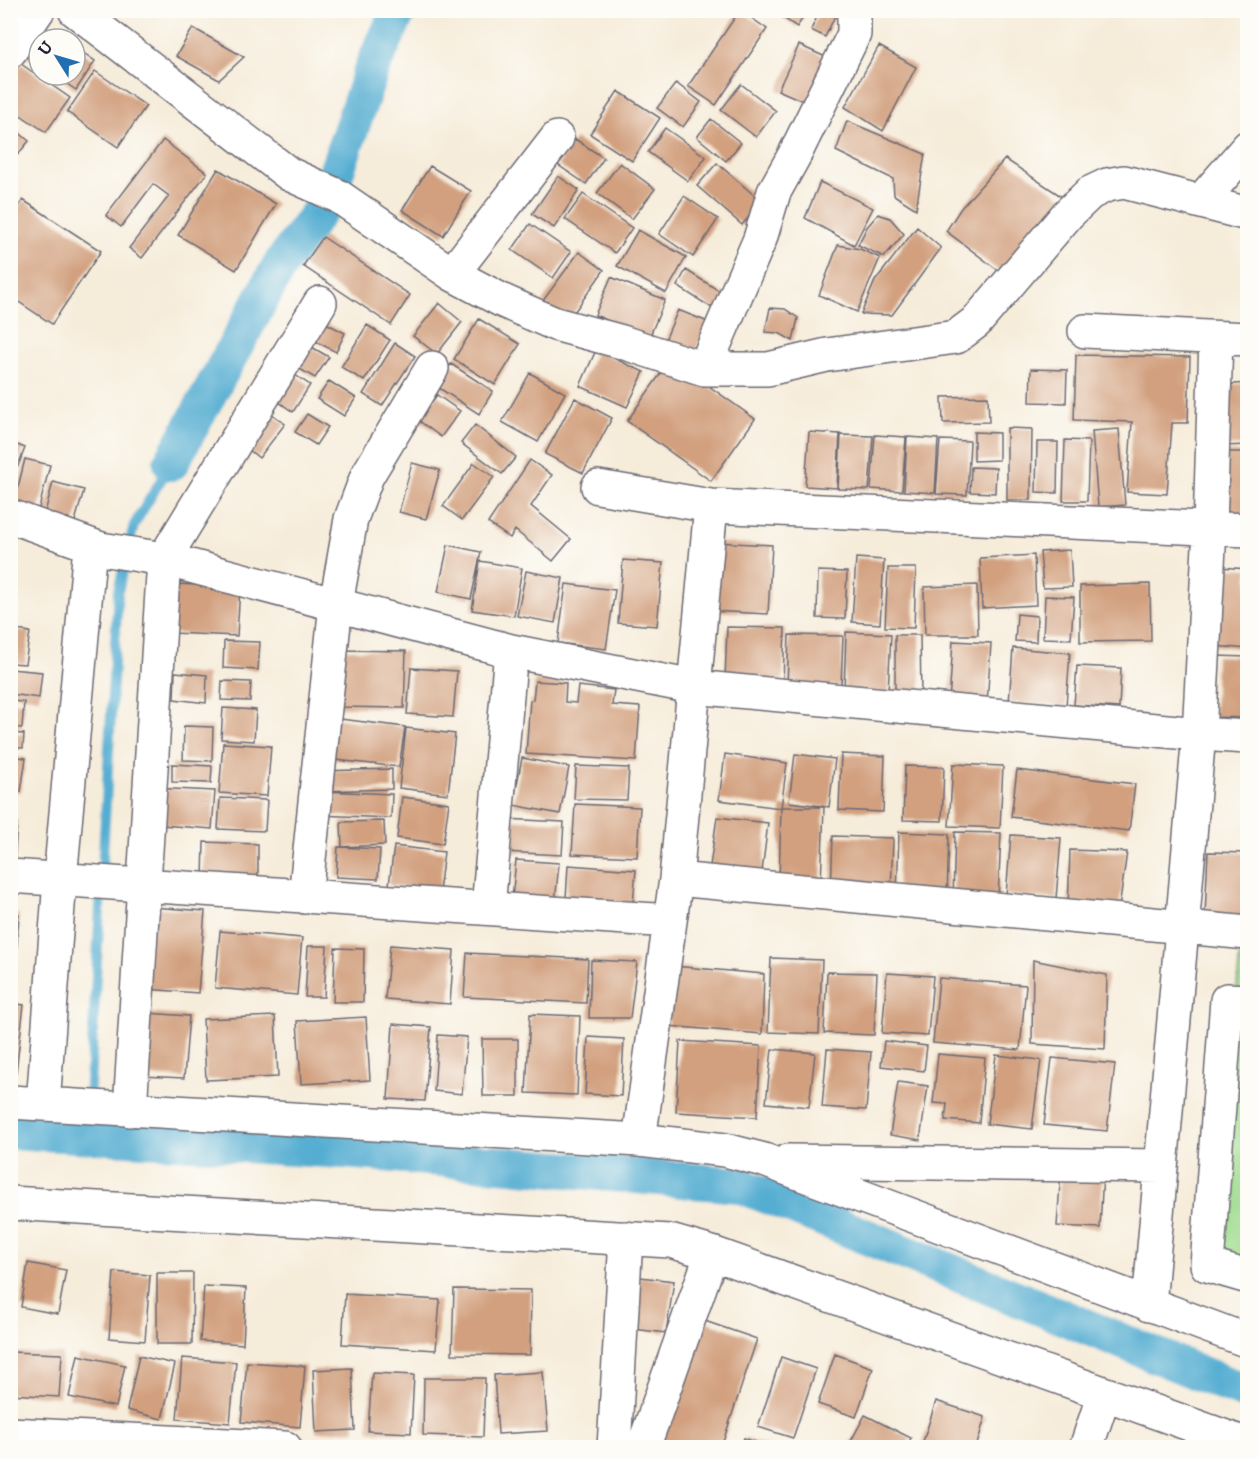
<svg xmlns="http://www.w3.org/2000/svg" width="1258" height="1458" font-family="'IM FELL DW Pica',serif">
  <rect width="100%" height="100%" fill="#fdfcf7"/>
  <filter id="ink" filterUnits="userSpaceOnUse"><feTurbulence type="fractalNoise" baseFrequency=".0167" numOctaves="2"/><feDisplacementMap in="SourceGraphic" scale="12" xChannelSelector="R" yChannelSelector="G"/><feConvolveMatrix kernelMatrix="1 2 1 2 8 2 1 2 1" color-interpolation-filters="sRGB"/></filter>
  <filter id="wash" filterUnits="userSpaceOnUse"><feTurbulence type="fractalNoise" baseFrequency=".008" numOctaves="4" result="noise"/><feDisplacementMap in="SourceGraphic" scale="24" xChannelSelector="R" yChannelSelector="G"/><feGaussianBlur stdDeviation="1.35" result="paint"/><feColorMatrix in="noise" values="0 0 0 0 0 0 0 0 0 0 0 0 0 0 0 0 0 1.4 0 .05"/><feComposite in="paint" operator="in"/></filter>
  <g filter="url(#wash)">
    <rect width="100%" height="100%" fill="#f6ecda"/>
    <path fill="#a1dd91" stroke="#628066" stroke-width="1.5" d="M1240,953L1248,954L1247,1289L1211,1279Z"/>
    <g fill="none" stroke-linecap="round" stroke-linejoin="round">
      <path stroke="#55add2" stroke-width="10" d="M87,1136L118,591L134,525L171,463"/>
      <path stroke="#55add2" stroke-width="36" d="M171,463L280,265L326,202L372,68L399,10
        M10,1131L360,1152L740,1185L1248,1393"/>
    </g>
    <g id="blocks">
      <path fill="#d2a07f" d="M740,10L767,29L716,105L688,86Z
        M771,10H808L797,27Z
        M820,10H838L825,37L811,30Z
        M38,22L62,39H39V65L18,51Z
        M193,28L244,57L219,80L176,56Z
        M799,45L830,59L810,104L778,90Z
        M879,46L916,67L883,131L845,107Z
        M75,47L95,61L76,90L54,75H75Z
        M11,57L70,98L46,132L10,108Z
        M95,71L146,106L118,147L67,112Z
        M676,83L701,102L683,127L657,108Z
        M741,84L776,111L756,137L721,110Z
        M618,91L660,118L632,161L590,134Z
        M711,119L741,143L726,161L697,137Z
        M847,121L925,154L916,209L894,195L893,179L836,151Z
        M10,125L29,141L10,164Z
        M665,128L706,157L688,181L648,152Z
        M575,139L604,158L586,184L558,165Z
        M163,140L207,173L142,258L129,248L169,196L153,184L121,227L106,215Z
        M1005,159L1067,200L1007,277L946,231L961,208Z
        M620,163L655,189L632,219L597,193Z
        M717,163L762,202L742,225L697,186Z
        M430,166L471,191L443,236L402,210Z
        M218,169L276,204L236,270L178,235Z
        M558,176L579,190L554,228L532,214Z
        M820,182L873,208L854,245L805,218Z
        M583,194L632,228L615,253L565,219Z
        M684,196L718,219L693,257L659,234Z
        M23,200L101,251L52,324L10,296V219Z
        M878,214L890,218L904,234L884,257L858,245L867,227Z
        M530,224L571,252L553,278L512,250Z
        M917,227L941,248L892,315L861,314L875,281Z
        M638,230L686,257L666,293L617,266Z
        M323,237L410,295L391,325L303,266Z
        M838,245L860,249L880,258L857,312L819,295Z
        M579,252L604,270L568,321L542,302Z
        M686,270L729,297L720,313L677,286Z
        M611,277L665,300L649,338L595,315Z
        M439,303L462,322L437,354L413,336Z
        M770,308L785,309L798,318L793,341L779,333L765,332Z
        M678,310L708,322L695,352L665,340Z
        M479,319L520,344L495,385L454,359Z
        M324,322L345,333L336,352L315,341Z
        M367,325L390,340L364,381L341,367Z
        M395,343L415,356L382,406L363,394Z
        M310,346L329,357L315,378L298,368Z
        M596,350L644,372L627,407L580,386Z
        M1076,355L1190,357L1188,423H1172L1167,494L1127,492L1132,422L1074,420Z
        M671,359L755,419L711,481L627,421Z
        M451,364L493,391L479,414L436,386Z
        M1031,369L1067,370L1066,403L1030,402Z
        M292,373L310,385L293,412L275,399Z
        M530,373L565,393L538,442L502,422Z
        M329,381L356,398L344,416L317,399Z
        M1248,383V445L1223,446L1221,385Z
        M437,395L460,411L441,437L418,420Z
        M988,396L989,422L943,423L942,397Z
        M575,398L612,418L583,473L545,454Z
        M263,407L285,424L259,458L238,441Z
        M307,414L328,427L316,445L295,432Z
        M475,425L516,457L502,474L461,443Z
        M1007,428L1032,429L1031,500H1007Z
        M1119,429L1125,505L1098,507L1092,431Z
        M809,432L840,434L837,488L805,486Z
        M974,432L999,433V460L974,461Z
        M841,435L873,436L869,490L838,489Z
        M875,435L906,437L902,491L871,489Z
        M907,437L938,439L935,493L904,491Z
        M940,440L970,441L967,495L936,494Z
        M1065,440L1089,441L1087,501H1063Z
        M10,442L25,448L18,466L10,463Z
        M1037,442H1058L1057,493L1036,492Z
        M1225,452H1248V519H1224Z
        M25,459L50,465L36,520L11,515Z
        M530,460L552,475L531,506L571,539L553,561L515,530L510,538L488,523Z
        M412,463L440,470L426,519L399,512Z
        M474,463L494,477L462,520L443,506Z
        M971,467L996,468L995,493L970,492Z
        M53,482L84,490L73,528L43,520Z
        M714,542L772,545L768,614L710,611Z
        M448,545L481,552L471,599L438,592Z
        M1070,550L1072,587L1043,588L1040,552Z
        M1034,555L1036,605L982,608L980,558Z
        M856,558L884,560L880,624L852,622Z
        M623,560L663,563L657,626L618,623Z
        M480,561L522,568L514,616L472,610Z
        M1220,567L1248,569V649L1214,646Z
        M888,568H916L914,628L885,627Z
        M526,571L563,578L555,623L517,616Z
        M818,571L847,572L845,619L817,618Z
        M175,584L240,587L237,636L172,633Z
        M566,584L615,590L606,649L558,643Z
        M1150,584L1151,641L1080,642V586Z
        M977,585L978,635H925L924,587Z
        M1045,596L1074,597L1071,639L1043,638Z
        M1017,614L1037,616L1036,642L1015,641Z
        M727,627L785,628L783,681L725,680Z
        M10,629L30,632L25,664L10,663Z
        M846,632L891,634L888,693L844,692Z
        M789,635L843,636L841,686L787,685Z
        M895,635H920L921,696H895Z
        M224,641L260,642L258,670L223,668Z
        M953,641L991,643L987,705L949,703Z
        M1013,648L1070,653L1066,706L1009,703Z
        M338,650L406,651L404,708L336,707Z
        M1216,656L1248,657V718L1214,717Z
        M1077,666L1121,668L1119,708L1074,705Z
        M411,668L457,671L453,717L407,714Z
        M10,669L42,672L39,698L10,694Z
        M175,672L207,675L206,703L174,699Z
        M222,681L251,682L250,701L221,700Z
        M535,681L566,683L565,702L576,703L578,686L614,690L612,705L640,707L636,761L526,754L530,700H533Z
        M10,701L24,702L22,728L10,727Z
        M223,708L256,710L254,741L221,739Z
        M332,718L405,727L399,767L327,759Z
        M184,726L213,727L212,761L183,760Z
        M406,728L455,734L448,794L399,788Z
        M10,733L24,734L23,748L10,747Z
        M223,743L271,746L267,796L219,793Z
        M725,754L787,763L781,808L719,800Z
        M795,754L835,759L829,807L789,802Z
        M841,754L885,756L883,812L839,810Z
        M10,756L26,758L21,792L10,791Z
        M522,758L569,767L560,814L513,805Z
        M172,764L212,766L211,783L172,782Z
        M953,764L1003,766L1000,828L949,826Z
        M576,766L629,768L627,800L574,799Z
        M905,766L944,767L942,821L903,820Z
        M392,769V789L322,791L392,794L391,818L318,815L320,771Z
        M1017,770L1135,784L1129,831L1011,817Z
        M152,788L215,791L212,829L149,824Z
        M402,797L449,803L443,844L397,838Z
        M220,798L267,800L265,831L218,829Z
        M575,804L640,807L637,857L572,854Z
        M781,807H824L821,884L779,883Z
        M717,817L768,823L762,872L710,866Z
        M505,819L564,822L562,855L503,852Z
        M10,820L17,821L14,869L10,868Z
        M384,821L385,845L342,847L341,822Z
        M899,832L949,834L947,898L897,897Z
        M955,832L1001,833L998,901L953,900Z
        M1011,835L1061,838L1056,899L1006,895Z
        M833,836L893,838L891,892L831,891Z
        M204,842L258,844V879L203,878Z
        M394,846L444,852L439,892L389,885Z
        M338,847L380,849L378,879L336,877Z
        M1070,850L1127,852L1118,915L1068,909Z
        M1208,852L1248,853V917L1205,915Z
        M516,860L559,863L555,903L512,899Z
        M568,865L636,870L633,904L566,899Z
        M152,907L205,911L198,993L146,989Z
        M10,913L19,914L15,980H10Z
        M220,931L302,938L297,995L215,988Z
        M390,945L454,950L450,1004L385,999Z
        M308,946H327L324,997H305Z
        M335,948L364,949L363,1002H333Z
        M467,953L588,959L586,1003L464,997Z
        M771,958L822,960L819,1034L768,1032Z
        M591,960L637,962L630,1018H589Z
        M1033,960L1107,975L1105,1049L1032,1044Z
        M672,966L764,974L762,1034L668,1026Z
        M827,972L877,973L874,1035L824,1033Z
        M887,973L933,976L928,1036L882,1033Z
        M939,978L1026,985L1020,1050L933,1043Z
        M10,1003L24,1005L16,1072L10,1071Z
        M147,1013L189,1016L184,1078L142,1076Z
        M530,1014L580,1016L577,1095L526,1093Z
        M275,1016L278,1077L206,1080L203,1019Z
        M366,1017L370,1080L301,1084L297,1021Z
        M393,1024L431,1027L425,1101L388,1099Z
        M438,1035L467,1037L462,1094L434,1091Z
        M588,1037L624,1039L621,1096L585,1094Z
        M482,1039H518V1096H483Z
        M680,1041L761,1046L757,1117L676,1112Z
        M884,1041L927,1046L924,1071L881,1066Z
        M772,1049L815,1053L809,1107L766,1103Z
        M827,1049L871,1052L866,1110L822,1107Z
        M938,1054L985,1058L979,1123L945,1120L947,1104L933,1103Z
        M996,1055L1041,1060L1032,1129L987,1124Z
        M1052,1058L1115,1064L1107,1131L1044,1125Z
        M898,1082L928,1086L920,1140L890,1135Z
        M1061,1170L1103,1172L1100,1228L1057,1226Z
        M28,1263L66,1270L58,1314L21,1307Z
        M114,1272L150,1275L145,1341L109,1338Z
        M157,1273H193L192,1344H157Z
        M640,1277L674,1281L666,1333L633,1329Z
        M204,1286L246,1288L243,1344L200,1341Z
        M454,1289L531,1290L530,1355L452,1354Z
        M345,1294L440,1300L436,1350L342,1344Z
        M699,1319L757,1339L721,1448H655Z
        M10,1352L62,1354L59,1397L10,1394Z
        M835,1354L873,1368L856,1417L818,1404Z
        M78,1355L125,1365L116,1407L69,1397Z
        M139,1356L175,1364L162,1419L127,1410Z
        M781,1357L816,1369L793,1438L758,1427Z
        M182,1358L236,1362L230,1423L177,1419Z
        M247,1362L305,1366L300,1427L241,1422Z
        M352,1368L355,1430L316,1432L313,1370Z
        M543,1372L548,1431L498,1434L494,1375Z
        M372,1373L414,1375L411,1433L368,1431Z
        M424,1378H485L483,1437L423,1435Z
        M936,1401L985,1417L976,1448H921Z
        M865,1415L911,1438L906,1448H859L850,1443Z
        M744,1438L770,1447V1448H740Z"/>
    </g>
  </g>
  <g filter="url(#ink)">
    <use href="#blocks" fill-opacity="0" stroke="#6c6973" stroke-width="1.5"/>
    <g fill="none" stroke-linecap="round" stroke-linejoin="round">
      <g stroke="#6c6973" stroke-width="36">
        <path id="minor" d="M75,10L289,174L338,196L452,274L503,301L555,324L622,342L704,369H768L827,355L956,337L976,322L1068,214L1090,193L1107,185L1124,182L1248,214
          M10,51L38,10
          M1201,201L1248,147
          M452,274L557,138
          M1085,331L1248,339
          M704,369L760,239L774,192L794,156L854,34V10
          M598,487L711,506L1248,530
          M10,516L101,549L164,559L511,651L693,687L1199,734L1248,737
          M10,876L670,921
          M676,879L1248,933
          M305,897L336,604L351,519L367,476L432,368
          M488,908L511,651
          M1248,1001L1227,1000L1207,1265L1248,1277
          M10,1102L639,1140L725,1150L764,1160L1248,1341
          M43,1104L60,880L90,546
          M130,1110L164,559L320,303
          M639,1140L676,879L711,506
          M788,1161L1161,1166
          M10,1203L670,1241L712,1253L1248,1445
          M1149,1305L1199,734L1210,528L1216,338
          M10,1434L285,1448
          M614,1448L626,1238
          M643,1448L712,1253
          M1086,1448L1104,1394"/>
      </g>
      <use href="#minor" stroke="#fff" stroke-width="33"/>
    </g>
  </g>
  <rect width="1258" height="1458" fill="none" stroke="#fdfcf7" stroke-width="36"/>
  <g transform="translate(57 57) rotate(307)"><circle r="28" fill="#fdfcf7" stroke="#a5a5ac" stroke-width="1.5"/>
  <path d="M0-4.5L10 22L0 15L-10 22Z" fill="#1f6fb2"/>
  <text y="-9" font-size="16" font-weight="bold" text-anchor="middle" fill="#22223b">U</text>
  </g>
</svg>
